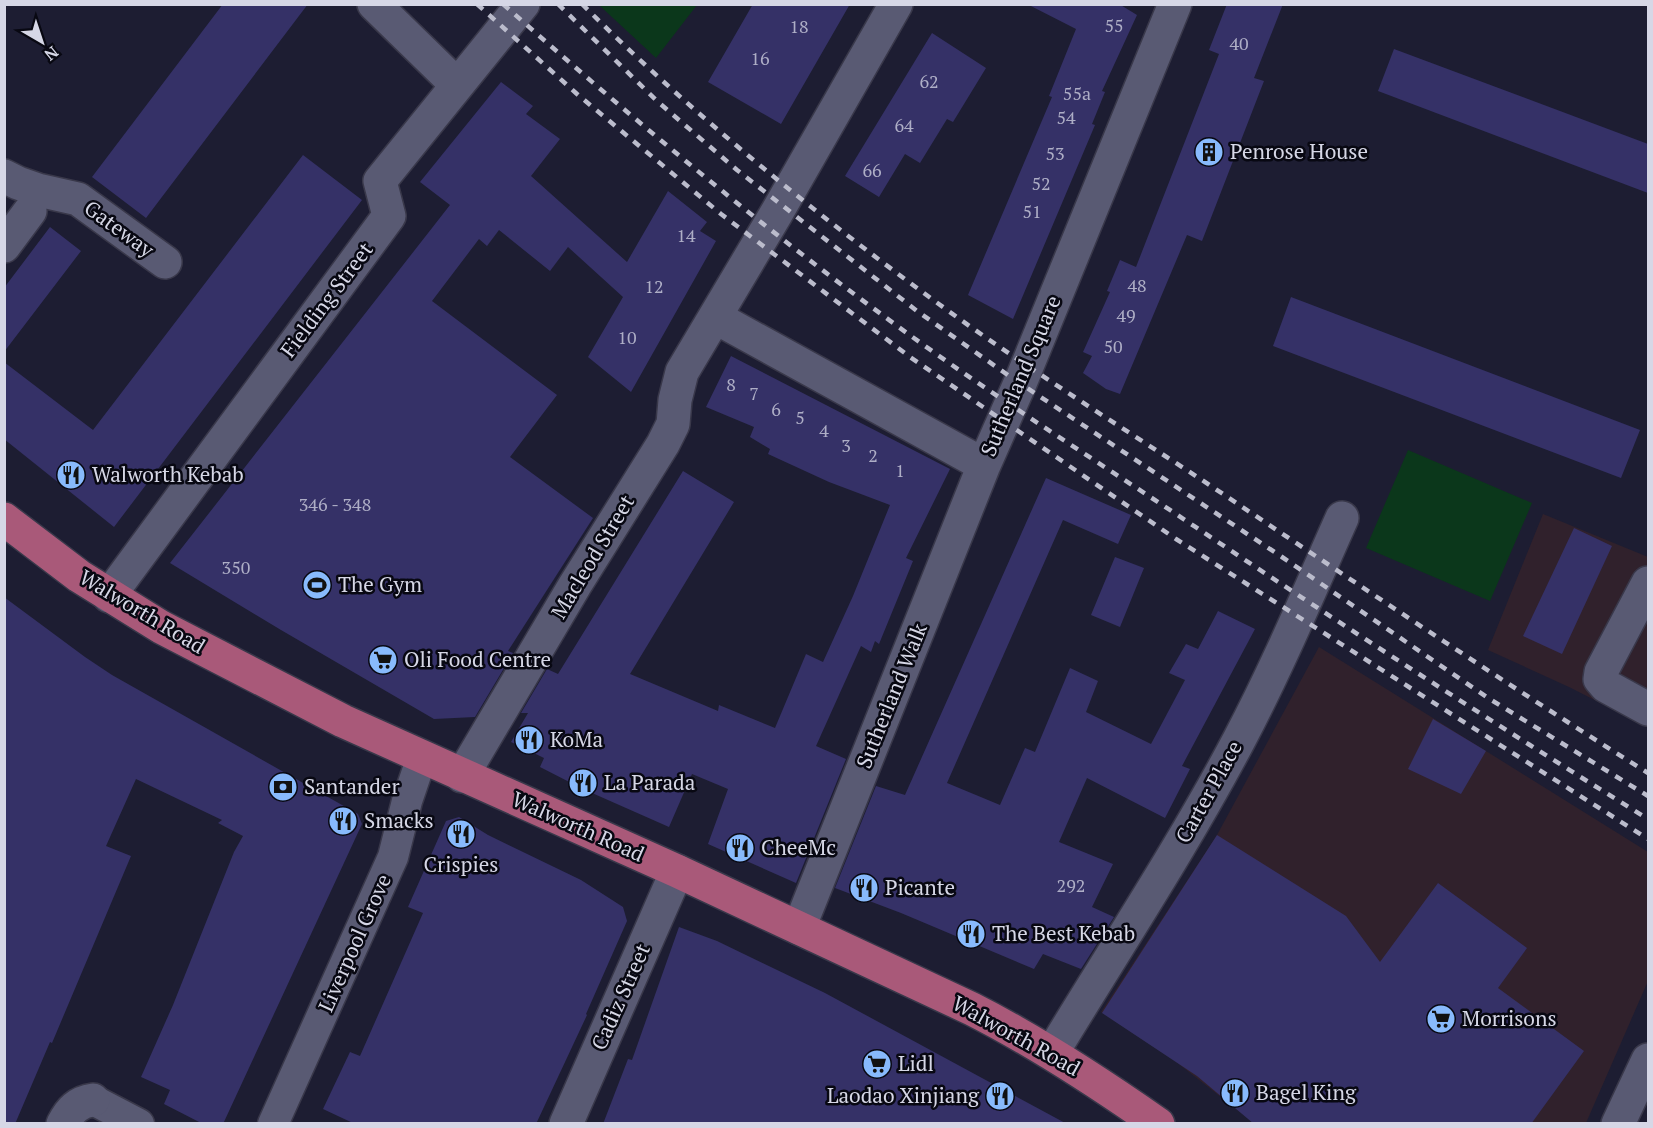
<svg xmlns="http://www.w3.org/2000/svg" width="1653" height="1128" font-family="'PT Serif',serif">
  <rect width="100%" height="100%" fill="#1d1d32"/>
  <path fill="#30212c" d="M1543,514L1648,557V727L1569,687L1488,650Z
    M1319,647L1648,852V981L1586,1123H1254L1175,1061L1101,1012L1217,835Z"/>
  <path fill="#0b371b" d="M599,5H697L656,58Z
    M1408,450L1532,503L1490,601L1366,548Z"/>
  <path fill="#353167" d="M223,4H308L146,218L92,177Z
    M753,4H850L781,124L708,82Z
    M1027,4H1119L1137,15L1102,91L1105,92L1092,124L1095,125L1013,319L968,295L1052,97L1049,96L1076,29Z
    M1227,4H1283L1254,78L1264,81L1202,241L1187,235L1120,394L1106,389L1083,373L1092,356L1083,352L1110,292L1107,291L1120,260L1136,267L1219,54L1209,50Z
    M932,33L986,68L953,122L947,119L920,163L905,154L879,197L845,176Z
    M1394,49L1648,144V193L1378,91Z
    M501,82L533,106L526,114L560,139L531,176L627,262L668,191L707,222L700,231L716,241L631,392L588,357L623,297L568,247L550,271L499,230L487,246L479,239L432,301L557,395L510,457L593,518L508,651L513,653L475,717L434,719L281,630L170,563L450,205L420,182Z
    M303,155L362,200L114,527L4,439V362L93,430Z
    M50,227L81,251L4,352V288Z
    M1291,297L1640,430L1621,478L1273,346Z
    M731,356L950,469L906,558L913,561L879,644L875,641L871,652L861,646L816,746L846,759L796,883L708,844L728,789L692,774L669,827L583,789L540,767L544,758L511,742L528,713H521L547,669L558,674L683,471L734,502L630,674L718,711L719,705L775,728L806,654L823,662L853,596L890,505L829,482L768,454L770,449L750,437L754,427L706,407Z
    M1046,478L1131,515L1118,544L1063,520L947,783L1000,805L1025,748L1035,752L1070,668L1098,681L1086,712L1151,744L1185,680L1169,673L1186,644L1198,649L1218,611L1255,629L1182,766L1190,769L1165,818L1087,778L1059,842L1113,864L1092,907L1114,917L1081,969L1043,954L1034,969L901,913L835,888L876,786L905,795Z
    M1574,528L1612,546L1562,654L1523,636Z
    M1115,557L1144,568L1120,627L1091,615Z
    M4,597L85,657L112,675L358,814L362,824L223,1124H203L164,1104L170,1090L141,1077L173,1005L234,852L243,836L218,823L222,820L136,779L106,846L131,856L52,1043L50,1042L15,1124H4Z
    M1433,719L1486,751L1461,794L1408,769Z
    M459,817L488,835L581,880L623,907L627,921L586,1014L587,1015L536,1124H355L323,1109L350,1052L360,1056L423,913L408,907L446,821Z
    M1217,835L1346,916L1380,962L1438,883L1527,948L1498,988L1584,1051L1531,1124H1254L1197,1076L1102,1013Z
    M679,927L717,941L825,993L1067,1124H603L628,1059L632,1060Z"/>
  <g fill="none" stroke-linecap="round" stroke-linejoin="round">
    <g stroke="#39384a" stroke-width="33">
      <path id="pedestrian" d="M93,1100L139,1124
        M273,1124L393,857L407,801L422,757"/>
    </g>
    <g stroke="#39384a" stroke-width="36">
      <path id="minor" d="M374,4L457,85
        M4,176L18,183L38,190L78,199L165,262
        M4,246L30,211
        M715,317L984,465
        M1648,583L1601,672L1600,679L1606,686L1648,709
        M109,596L389,216L380,181L523,4
        M462,776L575,585L663,444L673,424L675,400L682,372L776,214L896,4
        M799,928L984,465L1021,381L1175,4
        M1052,1053C1115,949 1182,848 1239,740C1277,668 1309,592 1342,518
        M63,1124C70,1110 78,1102 93,1100
        M566,1124L677,871
        M1618,1124L1648,1060"/>
    </g>
    <g stroke="#39384a" stroke-width="36">
      <path id="primary" d="M4,519L79,576L161,627L343,721L677,871L972,1009C1037,1042 1098,1082 1158,1124"/>
    </g>
    <use href="#pedestrian" stroke="#595a73" stroke-width="30"/>
    <use href="#minor" stroke="#595a73" stroke-width="33"/>
    <use href="#primary" stroke="#a95979" stroke-width="33"/>
    <path stroke="#bbbccc" stroke-width="4.5" stroke-dasharray="8 8" stroke-linecap="butt" d="M477,4L577,94L721,214L910,357L1176,539L1648,839
      M503,4C625,112 749,217 881,314C975,384 1075,447 1173,512C1330,617 1488,720 1648,819
      M558,4L657,101L737,170L917,311L1012,378L1282,557L1488,698L1648,796
      M582,4C694,116 819,217 947,310C1033,372 1123,428 1211,486C1356,583 1501,681 1648,773"/>
  </g>
  <defs>
    <g id="building-disc" transform="scale(1.5)"><circle r="9.5" fill="#88bafc" stroke="#080812"/><path d="M-4-6H4V6H1V3H-1V6H-4ZM-2.5-4.3h1.7v1.8h-1.7ZM.8-4.3h1.7v1.8H.8ZM-2.5-1h1.7V.8h-1.7ZM.8-1h1.7V.8H.8Z" fill="#111"/></g>
    <g id="restaurant-disc" transform="scale(1.5)"><circle r="9.5" fill="#88bafc" stroke="#080812"/><path d="M-5-6h1v4h1v-4h1v4h1v-4h1v5L-1.5 .5V6h-2V.5L-5-1ZM5-6V6H3V1.5H1.5Q1.5-4 5-6Z" fill="#111"/></g>
    <g id="stadium-disc" transform="scale(1.5)"><circle r="9.5" fill="#88bafc" stroke="#080812"/><path d="M0-5a6.5 5 0 1 0 0 10a6.5 5 0 1 0 0-10ZM-3.5-1.8h7v3.6h-7Z" fill="#111"/></g>
    <g id="supermarket-disc" transform="scale(1.5)"><circle r="9.5" fill="#88bafc" stroke="#080812"/><path d="M-6-5.5h2.5l.6 2H6L4.5 2H-2.5L-4.4-4H-6ZM-1.5 3.2a1.3 1.3 0 1 0 .1 0ZM3 3.2a1.3 1.3 0 1 0 .1 0Z" fill="#111"/></g>
    <g id="bank-disc" transform="scale(1.5)"><circle r="9.5" fill="#88bafc" stroke="#080812"/><path d="M-6-4H6V4H-6ZM0-2.3a2.3 2.3 0 1 0 0 4.6a2.3 2.3 0 1 0 0-4.6Z" fill="#111"/></g>
  </defs>
  <g fill-rule="evenodd">
    <use href="#building-disc" x="1209" y="152"/>
    <use href="#restaurant-disc" x="71" y="475"/>
    <use href="#stadium-disc" x="317" y="585"/>
    <use href="#supermarket-disc" x="383" y="660"/>
    <use href="#restaurant-disc" x="529" y="740"/>
    <use href="#restaurant-disc" x="583" y="783"/>
    <use href="#bank-disc" x="283" y="787"/>
    <use href="#restaurant-disc" x="343" y="821"/>
    <use href="#restaurant-disc" x="461" y="834"/>
    <use href="#restaurant-disc" x="740" y="848"/>
    <use href="#restaurant-disc" x="864" y="888"/>
    <use href="#restaurant-disc" x="971" y="934"/>
    <use href="#supermarket-disc" x="1441" y="1019"/>
    <use href="#supermarket-disc" x="877" y="1064"/>
    <use href="#restaurant-disc" x="1235" y="1093"/>
    <use href="#restaurant-disc" x="1000" y="1096"/>
  </g>
  <g text-anchor="middle" stroke-width="5" stroke-linejoin="round" paint-order="stroke">
    <g font-size="18" fill="#aeaec6">
      <text x="1114" y="32">55</text>
      <text x="799" y="33">18</text>
      <text x="1239" y="50">40</text>
      <text x="760" y="65">16</text>
      <text x="929" y="88">62</text>
      <text x="1077" y="100">55a</text>
      <text x="1066" y="124">54</text>
      <text x="904" y="132">64</text>
      <text x="1055" y="160">53</text>
      <text x="872" y="177">66</text>
      <text x="1041" y="190">52</text>
      <text x="1032" y="218">51</text>
      <text x="686" y="242">14</text>
      <text x="1137" y="292">48</text>
      <text x="654" y="293">12</text>
      <text x="1126" y="322">49</text>
      <text x="627" y="344">10</text>
      <text x="1113" y="353">50</text>
      <text x="731" y="391">8</text>
      <text x="754" y="400">7</text>
      <text x="776" y="416">6</text>
      <text x="800" y="424">5</text>
      <text x="824" y="437">4</text>
      <text x="846" y="452">3</text>
      <text x="873" y="462">2</text>
      <text x="900" y="477">1</text>
      <text x="335" y="511">346 - 348</text>
      <text x="236" y="574">350</text>
      <text x="1071" y="892">292</text>
    </g>
    <g font-size="21" fill="#d6d7e6" stroke="#080812" text-anchor="start">
      <text x="1230" y="159">Penrose House</text>
      <text x="92" y="482">Walworth Kebab</text>
      <text x="338" y="592">The Gym</text>
      <text x="404" y="667">Oli Food Centre</text>
      <text x="550" y="747">KoMa</text>
      <text x="604" y="790">La Parada</text>
      <text x="304" y="794">Santander</text>
      <text x="364" y="828">Smacks</text>
      <text x="761" y="855">CheeMc</text>
      <text x="461" y="872" text-anchor="middle">Crispies</text>
      <text x="885" y="895">Picante</text>
      <text x="992" y="941">The Best Kebab</text>
      <text x="1462" y="1026">Morrisons</text>
      <text x="898" y="1071">Lidl</text>
      <text x="1256" y="1100">Bagel King</text>
      <text x="979" y="1103" text-anchor="end">Laodao Xinjiang</text>
    </g>
    <g font-size="21" fill="#d6d7e6" stroke="#080812">
      <text transform="translate(119 229) rotate(36)" y="7">Gateway</text>
      <text transform="translate(327 300) rotate(-53)" y="7">Fielding Street</text>
      <text transform="translate(1021 376) rotate(-67)" y="7">Sutherland Square</text>
      <text transform="translate(593 557) rotate(-59)" y="7">Macleod Street</text>
      <text transform="translate(142 612) rotate(31)" y="7">Walworth Road</text>
      <text transform="translate(892 696) rotate(-68)" y="7">Sutherland Walk</text>
      <text transform="translate(1209 792) rotate(-61)" y="7">Carter Place</text>
      <text transform="translate(578 827) rotate(24)" y="7">Walworth Road</text>
      <text transform="translate(355 943) rotate(-66)" y="7">Liverpool Grove</text>
      <text transform="translate(621 997) rotate(-66)" y="7">Cadiz Street</text>
      <text transform="translate(1016 1036) rotate(29)" y="7">Walworth Road</text>
    </g>
  </g>
  <rect width="1653" height="1128" fill="none" stroke="#d6d7e6" stroke-width="12"/>
  <g transform="translate(42 42) rotate(141)" stroke="#080812" stroke-width="4.5" paint-order="stroke">
  <path d="M0-4.5L10 22L0 15L-10 22Z" fill="#d6d7e6"/>
  <text y="-9" font-size="16" font-weight="bold" text-anchor="middle" fill="#d6d7e6">N</text>
  </g>
</svg>
